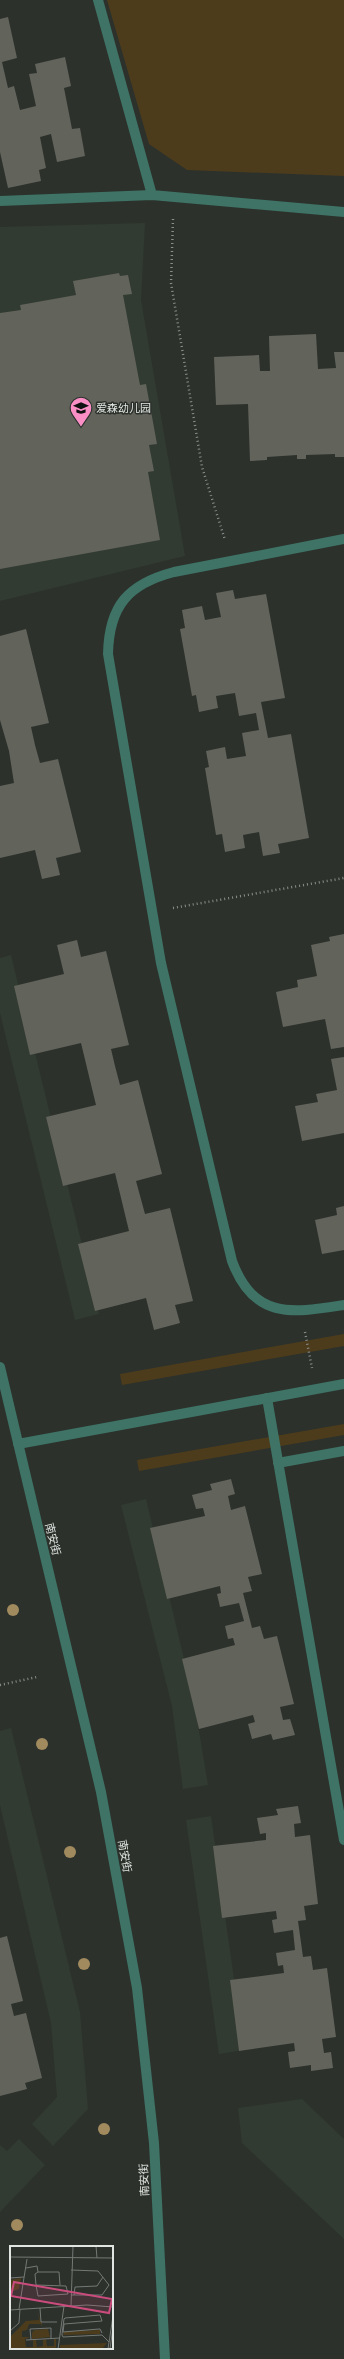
<svg xmlns="http://www.w3.org/2000/svg" width="344" height="2359" font-family="Jost,'Noto Sans SC',sans-serif">
  <rect width="100%" height="100%" fill="#2c312c"/>
  <path fill="#313b31" d="M145,223L141,300L185,556L0,601V227Z
    M11,955L99,1314L75,1320L0,1013V958Z
    M146,1499L194,1701L208,1785L183,1789L172,1706L121,1505Z
    M11,1728L80,2012L88,2109L53,2146L32,2124L57,2097L51,2023L0,1805V1731Z
    M211,1816L244,2050L219,2054L186,1820Z
    M302,2099L344,2139V2239L242,2143L238,2108Z
    M19,2139L45,2165L0,2212V2145L7,2151Z"/>
  <path fill="#4d3c1c" d="M107,0H344V176L187,170L149,144Z
    M344,1334V1346L122,1385L120,1374Z
    M344,1424V1435L139,1471L137,1460Z"/>
  <path fill="#62635b" d="M8,17L17,58L2,62L8,88L14,86L20,110L36,106L29,74L37,73L35,64L65,57L71,86L64,88L72,129L80,128L85,156L57,162L51,134L40,137L46,168L39,170L41,181L8,188L0,152V19Z
    M119,273L120,276L128,275L132,294L123,295L140,385L146,384L157,444L149,445L154,471L148,472L160,540L0,569V313L21,310L20,305L76,295L73,281Z
    M316,334L318,369L336,368L334,352H344V457H335V454L306,455V459H297V455L267,457V460L250,461L248,404L216,405L214,357L259,355L260,371H270L269,336Z
    M233,590L235,599L266,594L285,698L261,702L268,738L291,734L309,838L278,844L280,853L263,856L259,832L243,835L245,848L225,852L222,834L216,835L205,768L209,767L206,751L225,747L227,759L246,756L242,733L259,730L256,713L239,716L235,693L216,696L218,708L199,712L196,695L192,696L180,629L185,628L182,610L202,606L205,620L221,617L216,593Z
    M26,629L49,723L31,727L35,745L40,763L58,759L81,852L56,858L60,875L42,879L35,850L0,858V786L14,783L9,751L0,720V636Z
    M344,934V1047L331,1049L325,1019L283,1027L276,992L298,987L297,980L317,976L311,945L330,941L329,937Z
    M77,940L81,957L106,951L129,1045L111,1049L115,1066L120,1085L138,1080L162,1174L136,1181L145,1214L170,1208L193,1301L175,1305L180,1323L154,1330L146,1298L95,1311L78,1244L129,1231L115,1173L63,1186L46,1117L96,1105L88,1072L81,1043L30,1055L14,986L64,974L57,945Z
    M344,1057V1133L302,1141L295,1106L318,1102L316,1094L337,1090L331,1059Z
    M344,1206V1250L322,1254L315,1220L337,1215L336,1208Z
    M231,1479L235,1494L228,1496L231,1510L245,1506L262,1574L248,1577L252,1591L243,1593L252,1628L260,1626L264,1639L277,1636L294,1704L280,1707L283,1720L290,1719L295,1735L273,1740L271,1734L252,1739L248,1724L255,1722L253,1715L199,1729L182,1659L235,1645L233,1638L228,1639L225,1626L244,1621L239,1603L220,1607L217,1594L221,1593L220,1586L167,1599L150,1528L205,1516L203,1508L196,1509L192,1495L212,1490L210,1484Z
    M298,1806L301,1823L294,1824L295,1837L310,1835L318,1904L304,1906L306,1920L298,1921L303,1957L311,1956L313,1970L327,1968L336,2037L322,2039L324,2053L331,2052L333,2068L311,2071V2065L290,2068L288,2052L295,2051L294,2043L239,2051L230,1980L284,1973L283,1965L278,1966L276,1953L295,1950L293,1930L274,1933L272,1920L277,1919L276,1911L222,1918L213,1846L266,1840V1833L260,1834L257,1818L278,1815L276,1809Z
    M7,1936L23,2001L11,2004L14,2016L26,2013L42,2078L25,2083L27,2089L0,2096V1938Z"/>
  <g fill="none" stroke-linecap="round" stroke-linejoin="round">
    <path stroke="#8b8f8b" stroke-width="2.5" stroke-dasharray="1 3" stroke-linecap="butt" d="M173,219L171,283L202,467L225,540
      M173,908L344,878
      M305,1332L312,1368
      M0,1685L37,1677"/>
    <path stroke="#3e7365" stroke-width="10" d="M98,0L152,195
      M0,201L152,195L344,212
      M344,539L174,572C128,584 109,606 108,654L161,963L232,1261C254,1320 292,1313 344,1305
      M267,1398L344,1840
      M278,1463L344,1451"/>
    <path stroke="#3e7365" stroke-width="10" d="M0,1367L101,1792L137,1988L154,2143L165,2359
      M18,1444L344,1384"/>
  </g>
  <g fill="#a08a5e">
    <circle cx="13" cy="1610" r="6"/>
    <circle cx="42" cy="1744" r="6"/>
    <circle cx="70" cy="1852" r="6"/>
    <circle cx="84" cy="1964" r="6"/>
    <circle cx="104" cy="2129" r="6"/>
    <circle cx="17" cy="2225" r="6"/>
  </g>
  <defs>
    <g id="school-pin" transform="scale(1.15)"><path d="M0 17L-7.5 6A9.5 9.5 0 1 1 7.5 6Z" fill="#fa8fc6" stroke="#2c312c"/><path d="M0-5L7-2L0 1L-7-2ZM-4 1L0 2.5L4 1V4Q0 6-4 4Z" fill="#111"/></g>
  </defs>
  <g fill-rule="evenodd">
    <use href="#school-pin" x="81" y="408"/>
  </g>
  <g text-anchor="middle" stroke-width="3" stroke-linejoin="round" paint-order="stroke">
    <g font-size="11" fill="#e2e6e2" stroke="#2c312c" text-anchor="start">
      <text x="96" y="412">爱森幼儿园</text>
    </g>
    <g font-size="11" fill="#e2e6e2" stroke="#2c312c">
      <text transform="translate(53 1539) rotate(76)" y="4">南安街</text>
      <text transform="translate(125 1856) rotate(80)" y="4">南安街</text>
      <text transform="translate(144 2180) rotate(-93)" y="4">南安街</text>
    </g>
  </g>
  <g transform="translate(10 2246)">
    <rect width="103" height="103" fill="#2c312c"/>
    <path d="M11,32L9,43L0,46V34ZM28,64L30,75L18,76L30,75L32,77V81L31,78H19L17,84L12,85V91H20L15,93L16,101H23V94H26L27,101L33,100V94L36,93L37,100H44V93H46V103H0V91L16,75L29,74ZM38,83L40,91L22,93V84L23,87L24,84ZM90,84V88L53,89L54,86ZM97,97L92,103L50,102V99Z" fill="#4d3c1c"/>
    <path fill="none" stroke="#757975" stroke-width="1" d="M86,0L87,12M0,11L103,12M16,22L27,20L28,26M61,24L88,25L99,39L92,49H61M0,32L14,31M26,39L28,50L58,48L56,40L26,39L25,28L28,26H49L50,39M64,49L65,41L87,40L93,31M61,60L63,0M30,62L31,76H47M9,63L17,13M0,64L77,59L103,61M0,85L9,77L10,63M92,87L90,83H89L53,86L54,78L92,75L90,69L55,72L54,73L52,88V89L53,91L92,89L99,96M16,94L50,92M21,94L20,83L41,82V93M48,103L54,60M98,103L103,70M100,103L103,81"/>
    <path fill="#ca4c7d" fill-opacity="0.15" stroke="#ca4c7d" stroke-width="2" d="M4,36L102,53L99,67L1,50Z"/>
    <rect width="103" height="103" fill="none" stroke="#e2e6e2" stroke-width="2"/>
  </g>
</svg>
